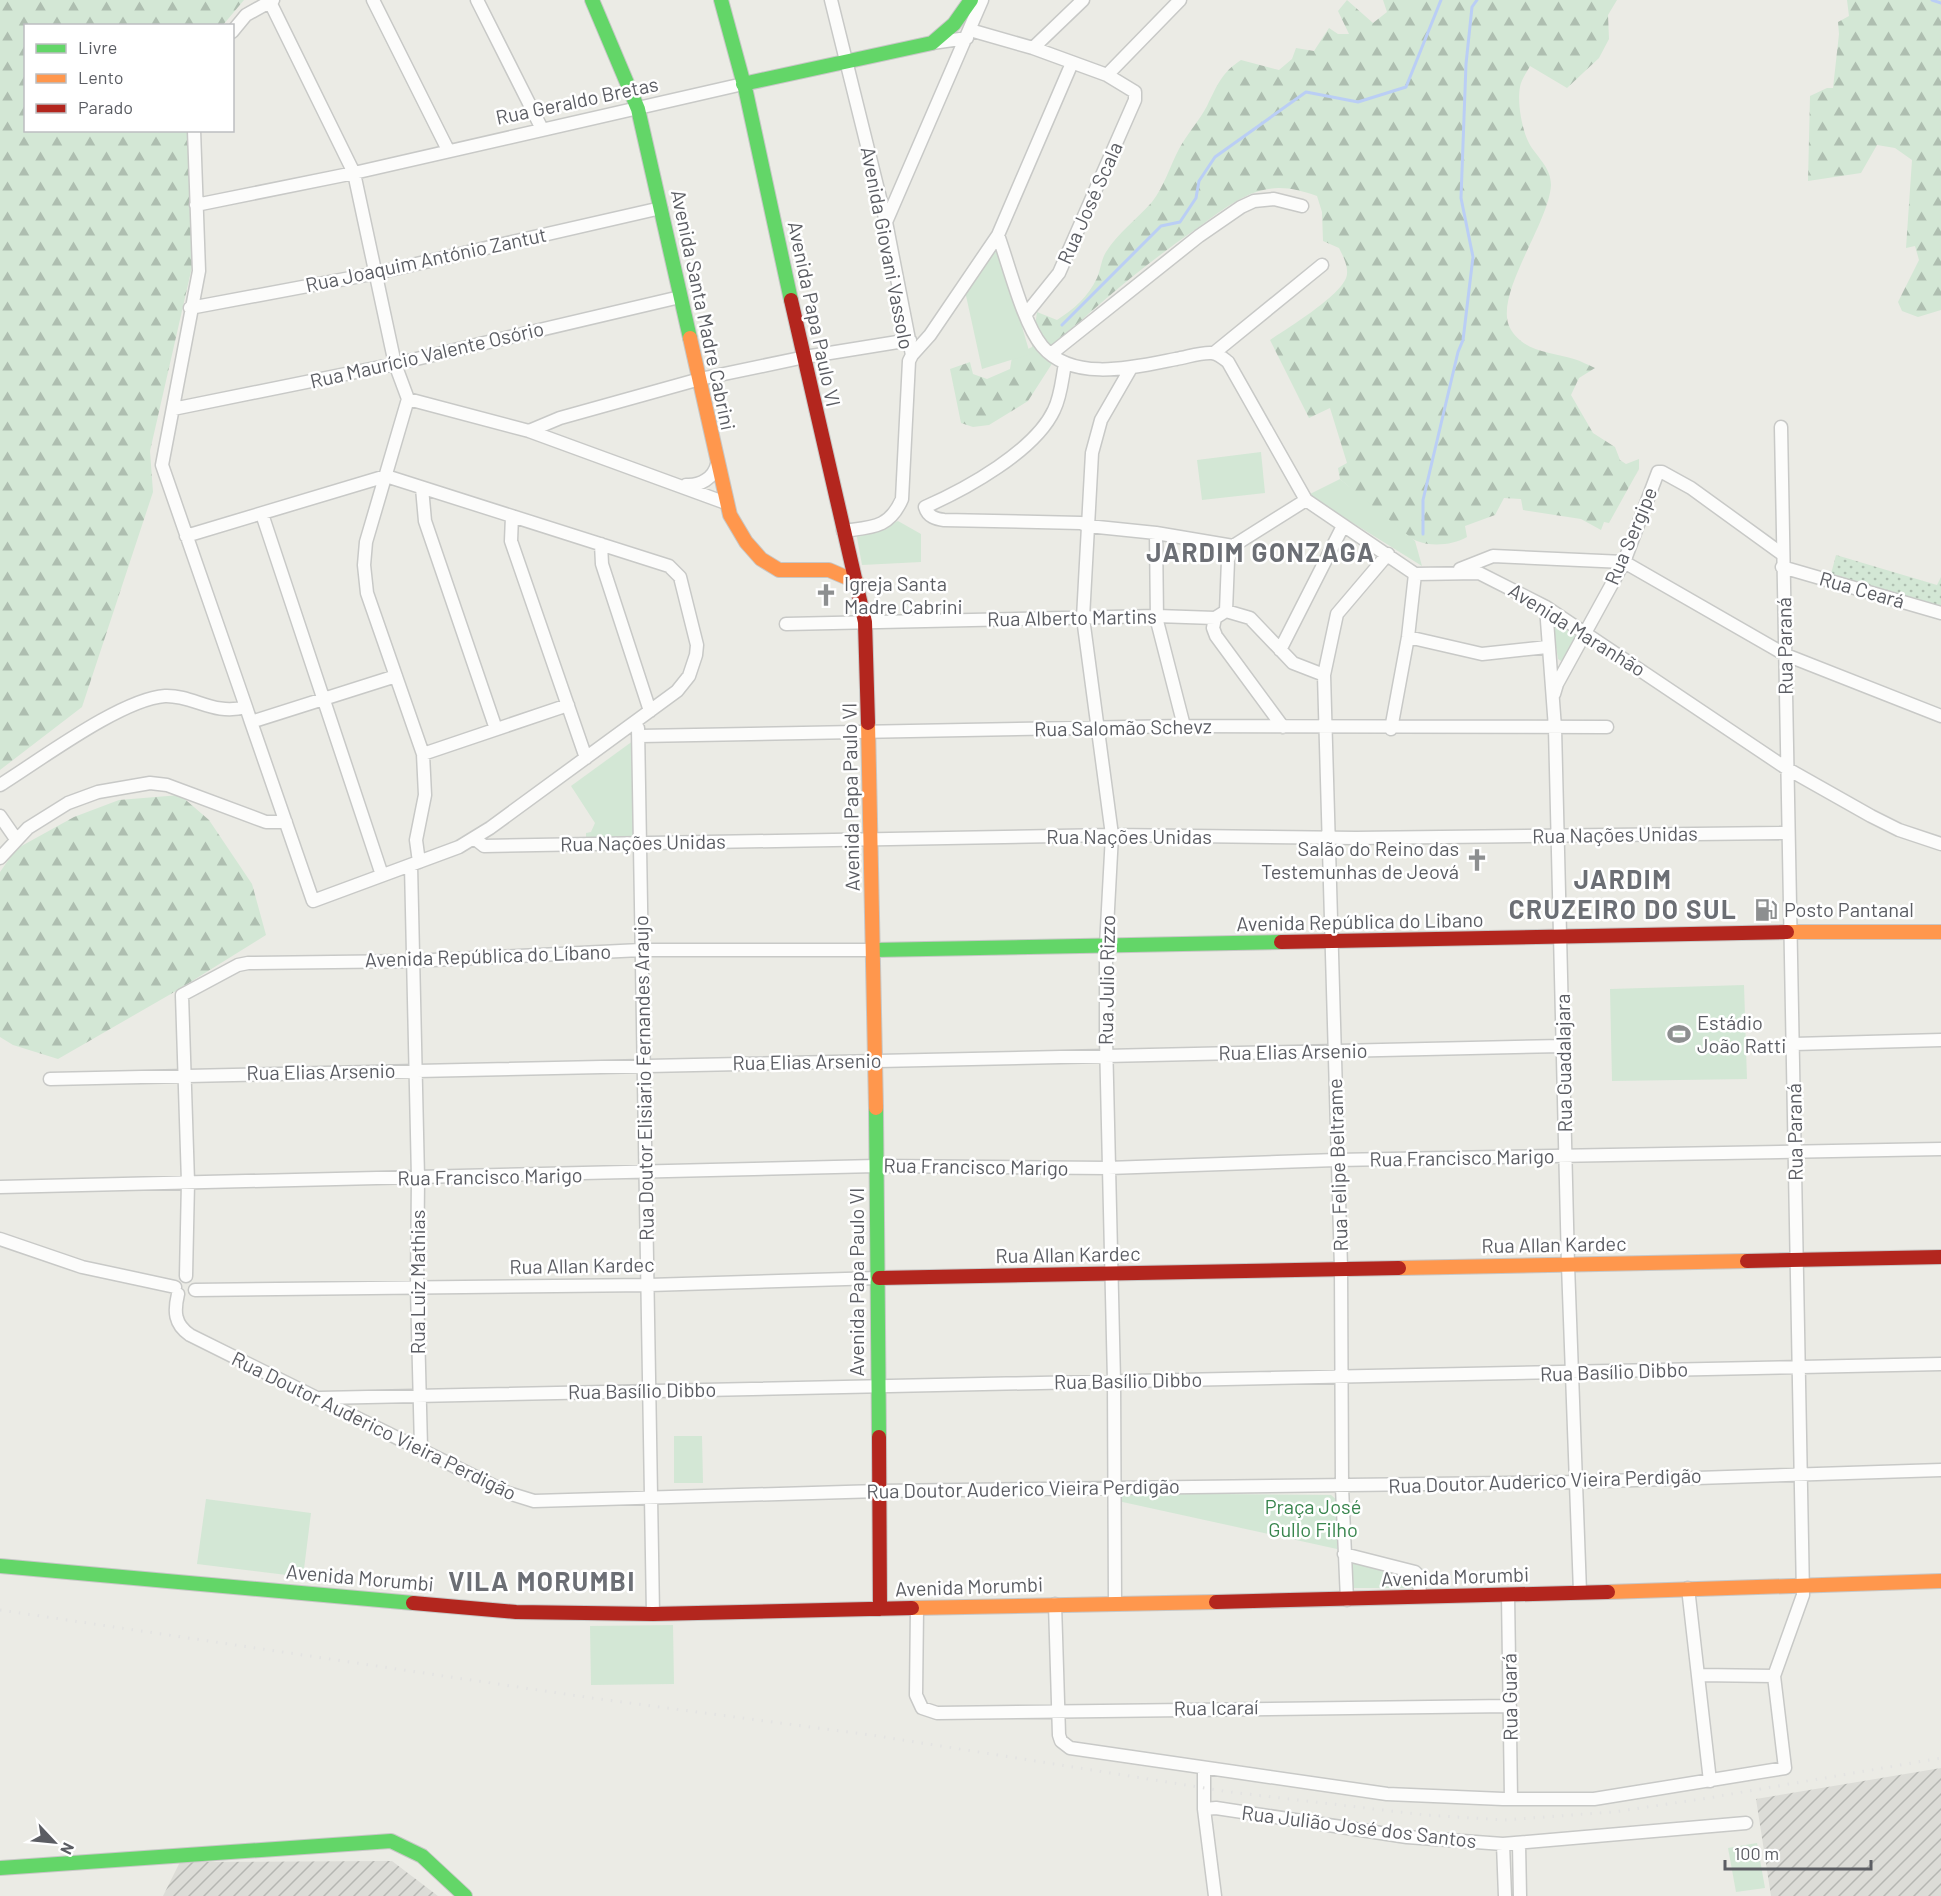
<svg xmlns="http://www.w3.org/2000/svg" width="1941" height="1896" font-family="Barlow,sans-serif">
  <defs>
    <pattern id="industrial-furrows" width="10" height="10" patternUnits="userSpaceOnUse" patternTransform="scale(1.5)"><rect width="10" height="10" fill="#dcdcd7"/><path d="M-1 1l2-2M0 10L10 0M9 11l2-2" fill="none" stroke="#b5b6b2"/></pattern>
    <pattern id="grass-dots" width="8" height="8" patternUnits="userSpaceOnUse" patternTransform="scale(1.5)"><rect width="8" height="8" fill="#d3e7d5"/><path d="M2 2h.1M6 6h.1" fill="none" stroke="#aebeb0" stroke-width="1.8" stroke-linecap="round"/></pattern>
    <pattern id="forest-firs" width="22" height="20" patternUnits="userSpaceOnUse" patternTransform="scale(1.5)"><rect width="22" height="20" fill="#d3e7d5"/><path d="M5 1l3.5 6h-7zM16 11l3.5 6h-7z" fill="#aebeb0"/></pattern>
  </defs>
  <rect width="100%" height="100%" fill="#ebebe5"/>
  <path fill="url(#industrial-furrows)" d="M1941,1768V1896H1771L1756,1799Z
    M392,1861L438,1896H163L180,1862Z"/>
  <path fill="url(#grass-dots)" d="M1836,555L1937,585L1941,577V606L1831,574Z"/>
  <path fill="url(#forest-firs)" d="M0,0H244L223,25L26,26V130L188,131L192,267L150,451L153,492L82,707L0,770Z
    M1347,0L1373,23L1387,12L1383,0H1617L1608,15L1609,39L1599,58L1567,88L1530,66C1527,72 1521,80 1520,87C1517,103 1522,131 1530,145C1538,158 1551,168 1551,185C1549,224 1493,295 1510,328C1523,352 1551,352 1574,359C1581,361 1588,365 1595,368L1579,378L1571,395L1593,433L1615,447L1620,460L1626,464L1639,459V469L1609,523L1604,522L1601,530L1581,519L1523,510L1521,499L1504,498L1495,515L1465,526L1467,537C1453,545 1432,547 1417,541C1402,536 1355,491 1340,479L1338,468L1347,463L1330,408L1309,418L1270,340C1286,329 1346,293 1347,274C1348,265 1343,256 1339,248L1323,241L1322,212L1317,196C1297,189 1279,185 1259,191C1236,198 1215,215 1196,229C1144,265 1097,305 1051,348L1055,359L1028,401L989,425L973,427L961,423L950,369L970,362L973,374L987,379L1010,369L1012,357L1032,347L1037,312L1057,320C1074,309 1088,297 1097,278C1101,269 1101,260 1106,252C1118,233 1137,219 1152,202C1164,187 1170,166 1179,149C1187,134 1199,121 1207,106C1217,86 1221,73 1241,60L1279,70L1292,59L1296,48L1314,51L1329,28L1338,34H1349L1338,11Z
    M1847,0H1941V310L1918,317L1902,311L1898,302L1919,260L1915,246L1906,248L1912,160L1895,148L1877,145L1861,173L1808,181L1810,96L1827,88H1833L1839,34L1838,22L1849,16Z
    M180,795L209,820L252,884L266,935L176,991L58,1059L13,1045L0,1037V872L16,849L74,817L119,800Z"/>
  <path fill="#d3e7d5" d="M992,252H997L1002,258L1030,354L982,369L965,291Z
    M1261,452L1265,493L1202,500L1197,460Z
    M1340,479L1415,541L1422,566L1308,495Z
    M898,521L921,534V562L862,565L856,532L880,529Z
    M1556,622L1577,637L1565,659L1561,661L1558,659L1553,627Z
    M637,738V838L586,839V833L591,832L595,823L571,786Z
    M1744,985L1747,1079L1612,1081L1610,989Z
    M674,1436H702L703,1483H674Z
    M1123,1493L1331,1495L1337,1500V1549L1118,1501Z
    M206,1499L311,1513L303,1577L197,1564Z
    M1349,1558L1414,1577V1588H1354L1349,1584Z
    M673,1625L674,1684L591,1685L590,1626Z
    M1757,1843L1765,1888L1736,1892L1728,1848Z"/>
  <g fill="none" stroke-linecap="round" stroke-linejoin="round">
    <path stroke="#bacef5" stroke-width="3" d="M1932,0L1941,3
      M1062,325L1161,226L1180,222L1196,198L1199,181L1215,157L1306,92L1358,102L1406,87L1441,0
      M1423,534V500L1458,352L1463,340L1473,257L1461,198L1466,64L1472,7L1477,0"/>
    <g stroke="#c8c9c7" stroke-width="15">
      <path id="street" d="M373,0L448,150
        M477,0L542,129
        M831,0L886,222L912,355L909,361L902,499C889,529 871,527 843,531
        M270,2L354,173L395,364L408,399L366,542L364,565L367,593L423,754L425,795L416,840L419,862
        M970,30L1033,48L1107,75L1135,92V100L1059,273L1026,314
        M232,32L246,15L273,0
        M932,43L967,38
        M1033,48L1083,0
        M1107,75L1180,0
        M196,205L354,173L743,84
        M886,222L982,0
        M998,235C1009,265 1023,323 1042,346C1073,383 1135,367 1176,359C1188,357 1201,352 1212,353C1219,354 1223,358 1228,362L1306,500L1415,574L1479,573L1546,607L1786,768L1871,816L1899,830L1941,844
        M190,308L377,273L661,208
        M1214,353L1322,265
        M1051,354L1199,236L1241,207L1254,201L1274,199L1302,206
        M912,355L930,335L998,235L1072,63
        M1065,364C1062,379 1061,396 1054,410C1035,451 966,489 925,507C928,517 936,519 944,520L1081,523L1088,526L1156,533L1233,546L1306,500
        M408,399L529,431L726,503
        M173,409L395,364L680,297
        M529,431L560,418L700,379L805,357L910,340
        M686,485C700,486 714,478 717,464
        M422,488L425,521L496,729
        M262,514L382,875
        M512,516L511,541L586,758
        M1156,533L1157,621L1184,726
        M186,536L386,476L669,566L680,577L697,645L696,655L689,676L677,691L490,828L459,847L313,901L251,722L246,707L162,465L199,271L194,130
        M601,544L602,564L650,711
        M1782,567L1941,613
        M1460,569L1493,556L1624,562L1786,655L1941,716
        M1546,607L1555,728L1568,1265L1580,1592
        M1226,611L1215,618L1213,628L1216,636L1283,727
        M1226,611L1250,618L1293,663L1324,675
        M1226,611L1228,560L1233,546
        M786,624L1157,616L1215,618
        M1408,637L1482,654L1547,647
        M1280,650L1343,526
        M1554,694L1557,684L1624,562L1658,472H1662L1691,488L1782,554
        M251,722L396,676
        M638,728L653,1614
        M1391,729L1408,637L1415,574
        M640,736L1184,726L1607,727
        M423,754L568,705
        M0,785C39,761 121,699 165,696C194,695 213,716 246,707
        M0,816L16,839
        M474,838L484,846L1112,835L1356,838L1787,833
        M0,858L28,828L68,803L98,792L150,783L167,785L266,822H286
        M411,865L418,1178L417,1288L421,1448
        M1794,1044L1941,1040
        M50,1079L1563,1046
        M0,1187L876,1166L1108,1168L1336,1160L1941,1149
        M0,1239L82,1267L175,1287
        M186,1276L188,1182L182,995L238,965L248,963L412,961L641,950H874
        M195,1290L649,1285L879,1278
        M178,1294C174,1311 174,1324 190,1335L508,1493L534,1501L879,1491L1576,1482L1941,1470
        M320,1398L1941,1364
        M1344,1554L1415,1572L1419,1576L1420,1596
        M1688,1588L1710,1781
        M1508,1594L1511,1799
        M1347,1600L1342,1487L1341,1268L1324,675L1337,614L1388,554
        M1115,1603L1114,1381L1106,1039V946L1112,835L1083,618L1092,453L1101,420L1131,368
        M1055,1604L1059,1735L1061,1741L1070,1748L1387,1794L1503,1799H1594L1785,1768L1774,1676L1803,1595L1781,427
        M917,1608L916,1695L922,1708L937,1713L1510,1706
        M1698,1675L1774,1676
        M1204,1809V1769
        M1503,1844L1505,1896
        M1519,1844L1520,1896
        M1215,1896L1204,1809L1216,1808L1407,1837L1503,1844L1746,1823"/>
    </g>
    <g stroke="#c7c7c6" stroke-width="16">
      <path id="fast" d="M592,0L638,109L690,338
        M721,0L746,92L791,300
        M743,84L932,43L954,24L971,0
        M874,950L1281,942
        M876,1108L879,1437
        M0,1566L413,1603
        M0,1868L391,1841L422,1856L465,1896"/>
    </g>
    <g stroke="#c7c7c6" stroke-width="16">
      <path id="slow" d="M690,338L730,515L746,542L761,559L779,570H829L857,582
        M868,723L876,1108
        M1787,932H1941
        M1399,1268L1747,1261
        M1608,1592L1941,1581
        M912,1608L1216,1602"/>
    </g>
    <g stroke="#c7c7c6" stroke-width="16">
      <path id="jam" d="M791,300L865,622L868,723
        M1281,942L1787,932
        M1747,1261L1941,1257
        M879,1278L1399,1268
        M879,1437L880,1609
        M1216,1602L1608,1592
        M413,1603L516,1612L653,1614L912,1608"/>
    </g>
    <use href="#street" stroke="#fcfcfb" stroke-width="12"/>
    <use href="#fast" stroke="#63d668" stroke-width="14"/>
    <use href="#slow" stroke="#ff974d" stroke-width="14"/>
    <use href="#jam" stroke="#b3261e" stroke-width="14"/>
    <path stroke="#e3e3e2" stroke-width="3" stroke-dasharray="1.5 8" stroke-linecap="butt" d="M0,1610L592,1698L878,1736L1230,1792L1425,1815L1504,1820L1613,1812L1708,1798L1941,1758"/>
  </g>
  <defs>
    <g id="church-bare" transform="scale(1.8)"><path d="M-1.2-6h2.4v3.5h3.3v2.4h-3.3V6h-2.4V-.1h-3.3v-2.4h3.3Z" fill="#8d8f90" stroke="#fff" stroke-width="2.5" paint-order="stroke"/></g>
    <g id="fuel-bare" transform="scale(1.8)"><path d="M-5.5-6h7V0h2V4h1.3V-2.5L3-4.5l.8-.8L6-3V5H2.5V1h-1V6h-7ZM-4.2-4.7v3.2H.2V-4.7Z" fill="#8d8f90" stroke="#fff" stroke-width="2.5" paint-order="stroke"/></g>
    <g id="stadium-bare" transform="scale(1.8)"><path d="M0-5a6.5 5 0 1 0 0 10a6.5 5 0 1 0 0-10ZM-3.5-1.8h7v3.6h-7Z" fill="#8d8f90" stroke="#fff" stroke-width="2.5" paint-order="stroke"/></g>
  </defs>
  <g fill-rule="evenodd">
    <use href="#church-bare" x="826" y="595"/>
    <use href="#church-bare" x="1477" y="860"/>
    <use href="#fuel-bare" x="1766" y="910"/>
    <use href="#stadium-bare" x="1679" y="1034"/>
  </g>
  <g text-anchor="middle" stroke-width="5" stroke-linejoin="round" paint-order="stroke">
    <g font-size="20" fill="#5b5d63" stroke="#fff">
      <text transform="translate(577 101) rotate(-12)" y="7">Rua Geraldo Bretas</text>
      <text transform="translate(1090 203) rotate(-66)" y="7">Rua José Scala</text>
      <text transform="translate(887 248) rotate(79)" y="7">Avenida Giovani Vassolo</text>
      <text transform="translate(426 260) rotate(-12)" y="7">Rua Joaquim António Zantut</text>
      <text transform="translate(703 310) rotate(78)" y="7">Avenida Santa Madre Cabrini</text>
      <text transform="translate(814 314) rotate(78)" y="7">Avenida Papa Paulo VI</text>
      <text transform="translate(427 355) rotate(-13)" y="7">Rua Maurício Valente Osório</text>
      <text transform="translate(1631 536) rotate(-67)" y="7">Rua Sergipe</text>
      <text transform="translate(1862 590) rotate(16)" y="7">Rua Ceará</text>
      <text transform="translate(1072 618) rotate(-1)" y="7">Rua Alberto Martins</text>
      <text transform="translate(1577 630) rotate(32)" y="7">Avenida Maranhão</text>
      <text transform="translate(1785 646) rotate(-91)" y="7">Rua Paraná</text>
      <text transform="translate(1123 728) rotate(-1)" y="7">Rua Salomão Schevz</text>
      <text transform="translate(851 797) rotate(-91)" y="7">Avenida Papa Paulo VI</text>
      <text transform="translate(1615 835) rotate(-1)" y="7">Rua Nações Unidas</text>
      <text x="1129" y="844">Rua Nações Unidas</text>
      <text transform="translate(643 843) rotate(-1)" y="7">Rua Nações Unidas</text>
      <text transform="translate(1360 922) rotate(-1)" y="7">Avenida República do Libano</text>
      <text transform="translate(488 956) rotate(-2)" y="7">Avenida República do Líbano</text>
      <text transform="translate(1107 980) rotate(-89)" y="7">Rua Julio Rizzo</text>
      <text transform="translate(1293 1052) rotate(-1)" y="7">Rua Elias Arsenio</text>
      <text transform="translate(807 1062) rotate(-1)" y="7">Rua Elias Arsenio</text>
      <text transform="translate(1564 1063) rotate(-91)" y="7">Rua Guadalajara</text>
      <text transform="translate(321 1072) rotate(-1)" y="7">Rua Elias Arsenio</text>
      <text transform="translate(644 1078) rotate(-91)" y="7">Rua Doutor Elisiario Fernandes Araujo</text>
      <text transform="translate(1795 1132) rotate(-91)" y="7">Rua Paraná</text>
      <text transform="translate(1462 1158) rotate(-1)" y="7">Rua Francisco Marigo</text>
      <text transform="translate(1338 1165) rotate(-92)" y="7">Rua Felipe Beltrame</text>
      <text transform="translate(976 1167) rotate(1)" y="7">Rua Francisco Marigo</text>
      <text transform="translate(490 1177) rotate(-1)" y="7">Rua Francisco Marigo</text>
      <text transform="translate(1554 1245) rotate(-1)" y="7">Rua Allan Kardec</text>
      <text transform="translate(1068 1255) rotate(-1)" y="7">Rua Allan Kardec</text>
      <text transform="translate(582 1266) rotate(-1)" y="7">Rua Allan Kardec</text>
      <text transform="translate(418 1282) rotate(-90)" y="7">Rua Luiz Mathias</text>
      <text transform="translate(857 1282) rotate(-90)" y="7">Avenida Papa Paulo VI</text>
      <text transform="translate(1614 1372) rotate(-2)" y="7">Rua Basílio Dibbo</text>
      <text transform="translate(1128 1381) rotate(-1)" y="7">Rua Basílio Dibbo</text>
      <text transform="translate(642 1391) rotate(-1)" y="7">Rua Basílio Dibbo</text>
      <text transform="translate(374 1426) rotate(26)" y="7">Rua Doutor Auderico Vieira Perdigão</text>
      <text transform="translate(1545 1481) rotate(-2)" y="7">Rua Doutor Auderico Vieira Perdigão</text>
      <text transform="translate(1023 1489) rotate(-1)" y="7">Rua Doutor Auderico Vieira Perdigão</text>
      <text transform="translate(1455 1577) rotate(-2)" y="7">Avenida Morumbi</text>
      <text transform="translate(360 1578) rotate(5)" y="7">Avenida Morumbi</text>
      <text transform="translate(969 1587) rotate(-2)" y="7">Avenida Morumbi</text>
      <text transform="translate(1510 1697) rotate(-91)" y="7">Rua Guará</text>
      <text transform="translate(1216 1708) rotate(-1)" y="7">Rua Icaraí</text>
      <text transform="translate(1359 1827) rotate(7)" y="7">Rua Julião José dos Santos</text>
    </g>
    <g font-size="20" fill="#5b5d63" stroke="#fff" text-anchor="start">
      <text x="844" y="591">Igreja Santa<tspan x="844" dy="23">Madre Cabrini</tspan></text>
      <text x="1459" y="856" text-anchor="end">Salão do Reino das<tspan x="1459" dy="23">Testemunhas de Jeová</tspan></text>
      <text x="1784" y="917">Posto Pantanal</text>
      <text x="1697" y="1030">Estádio<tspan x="1697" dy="23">João Ratti</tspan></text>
    </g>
    <g font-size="20" fill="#38854d" stroke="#fff">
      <text x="1313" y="1514">Praça José<tspan x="1313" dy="23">Gullo Filho</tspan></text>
    </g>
    <g font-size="26" font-weight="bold" letter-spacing="1.5" fill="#6c6f75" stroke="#fff">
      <text x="1261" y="562">JARDIM GONZAGA</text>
      <text x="1623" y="889">JARDIM<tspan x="1623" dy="30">CRUZEIRO DO SUL</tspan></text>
      <text x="542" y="1591">VILA MORUMBI</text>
    </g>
  </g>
  <rect x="24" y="24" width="210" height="108" fill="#ffffff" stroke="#bdbec1" stroke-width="1.5"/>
  <rect x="36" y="44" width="30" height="9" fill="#63d668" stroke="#bdbec1" stroke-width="1.5"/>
  <text x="78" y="54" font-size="18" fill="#5b5d63">Livre</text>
  <rect x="36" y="74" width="30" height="9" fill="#ff974d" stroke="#bdbec1" stroke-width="1.5"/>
  <text x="78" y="84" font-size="18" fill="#5b5d63">Lento</text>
  <rect x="36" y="104" width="30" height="9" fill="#b3261e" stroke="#bdbec1" stroke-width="1.5"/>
  <text x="78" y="114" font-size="18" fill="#5b5d63">Parado</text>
  <g transform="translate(54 1842) rotate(116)" stroke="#ffffff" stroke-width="4.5" paint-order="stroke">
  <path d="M0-4.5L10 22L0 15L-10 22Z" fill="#5b5d63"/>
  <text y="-9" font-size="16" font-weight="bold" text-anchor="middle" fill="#5b5d63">N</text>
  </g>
  <path d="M1725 1860v9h146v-9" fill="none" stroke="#5b5d63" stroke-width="3"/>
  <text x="1734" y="1860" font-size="18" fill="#5b5d63" stroke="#ffffff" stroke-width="4.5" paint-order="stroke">100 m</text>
</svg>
